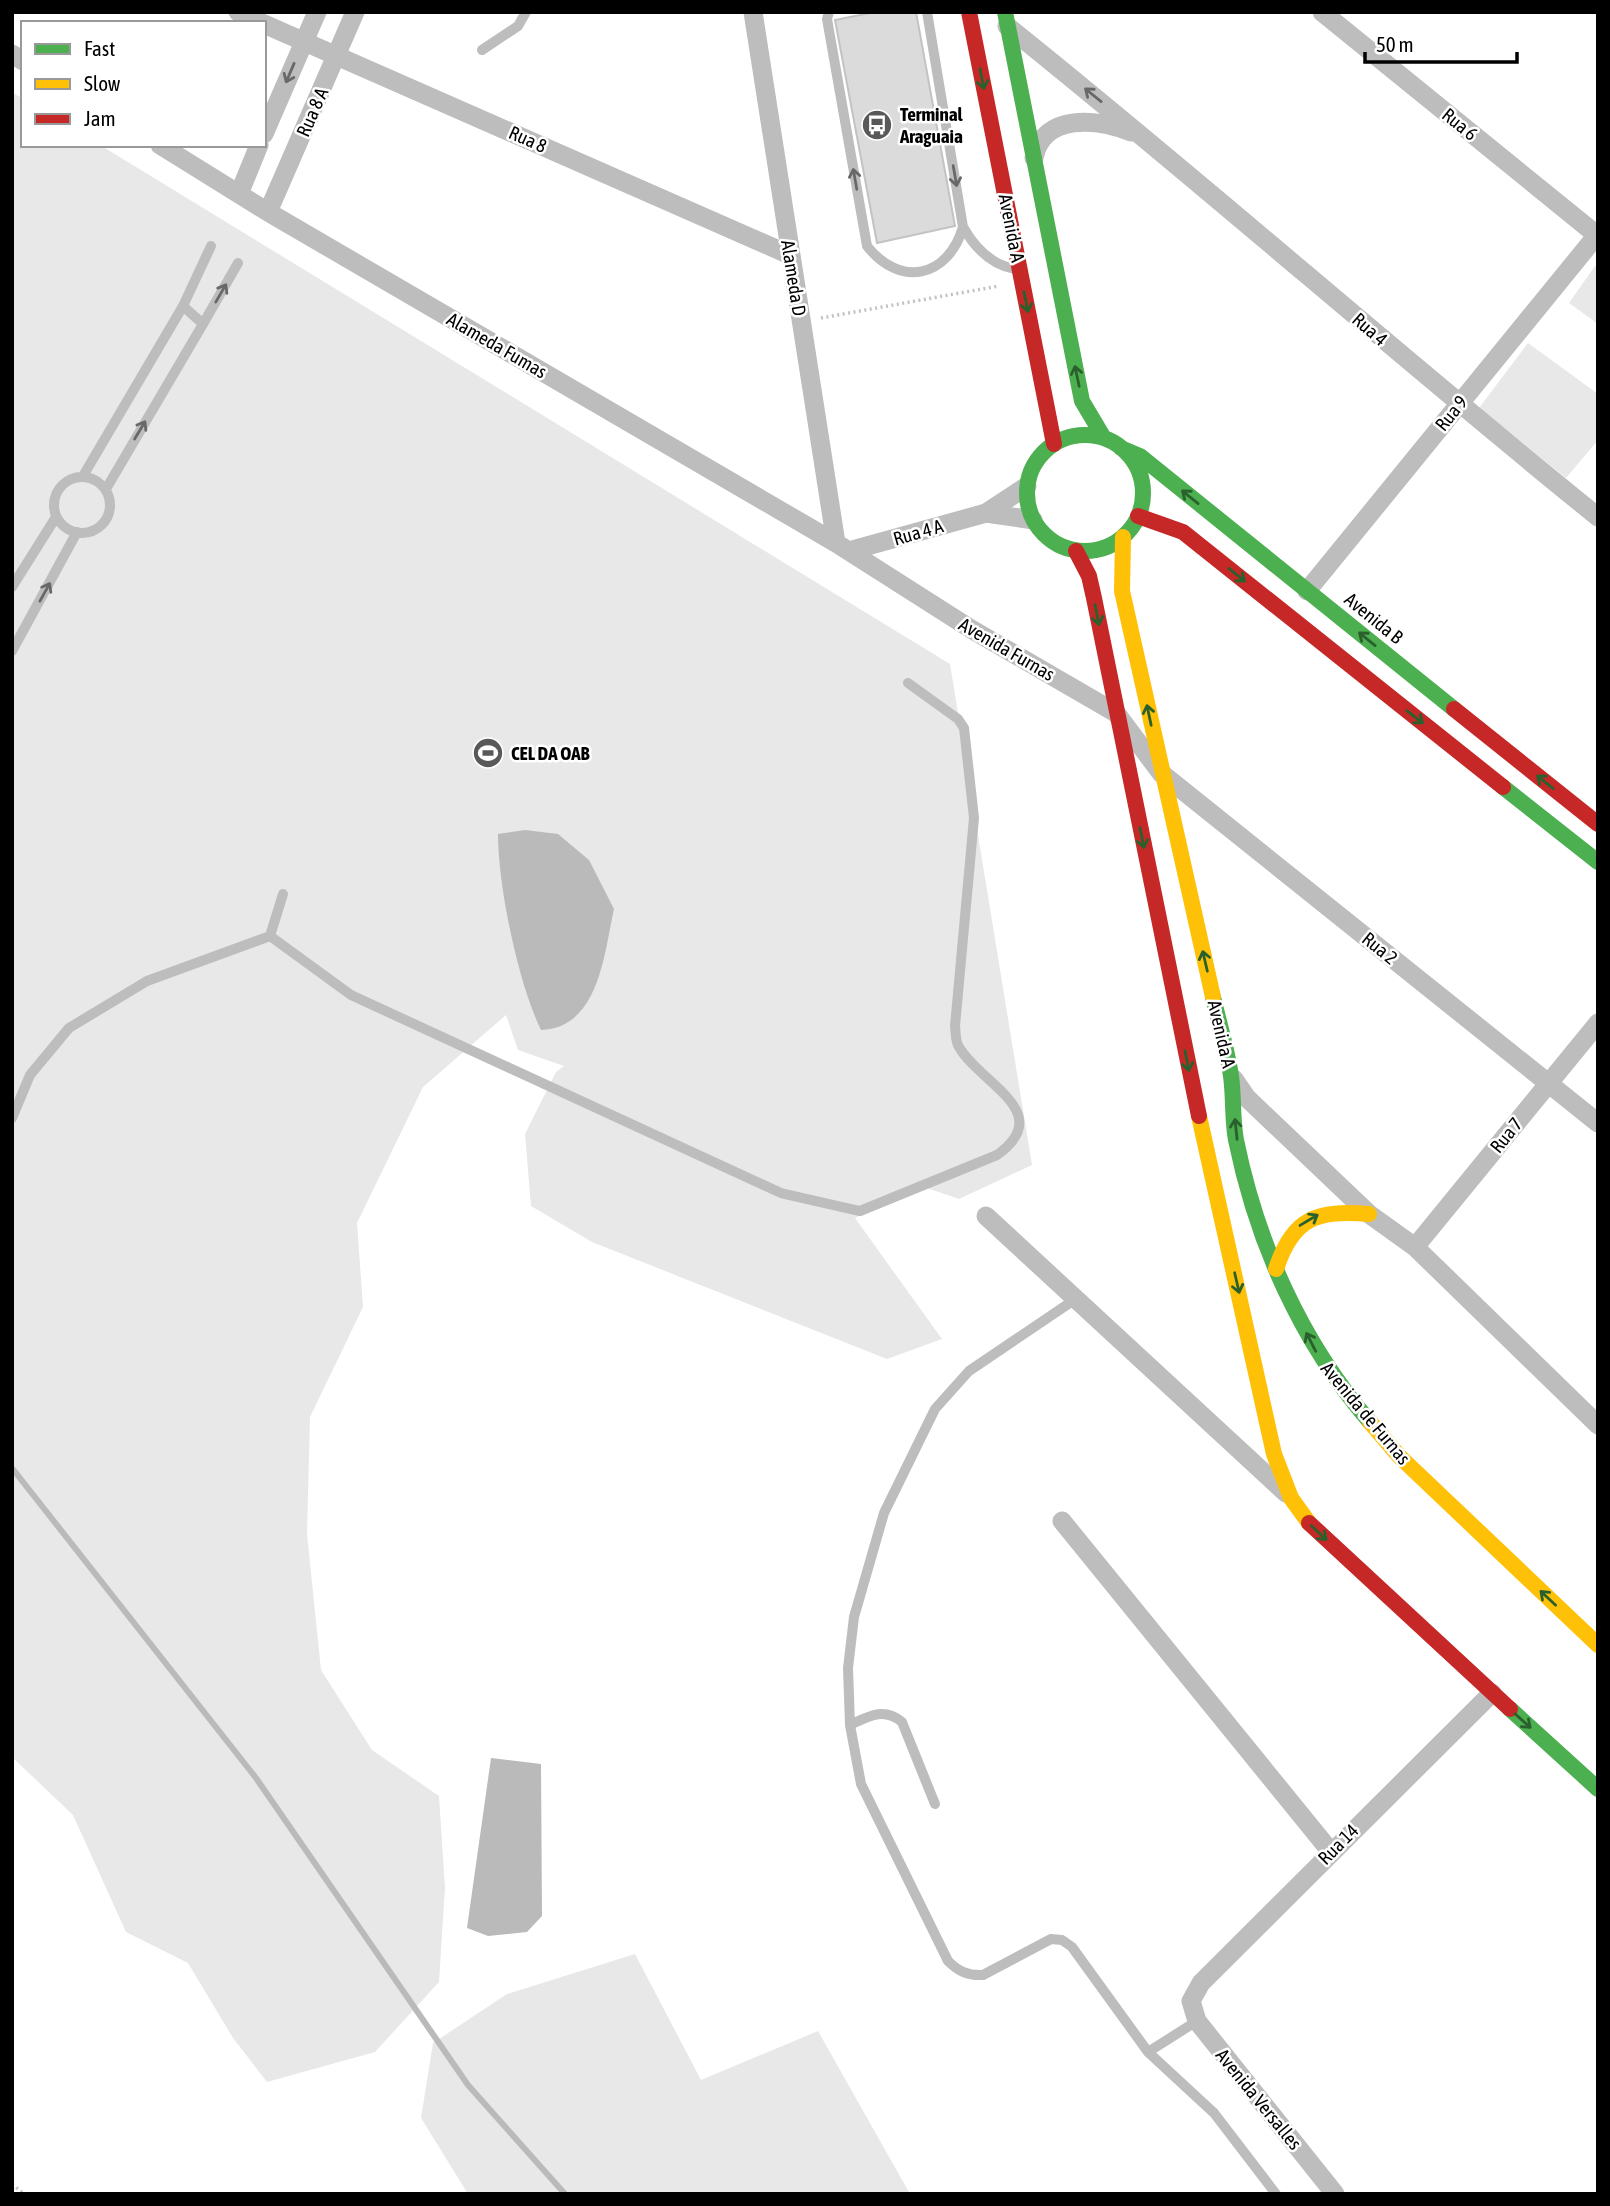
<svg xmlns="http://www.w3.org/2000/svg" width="1610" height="2206" font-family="'Asap Condensed',sans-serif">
  <rect width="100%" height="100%" fill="#fff"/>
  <path fill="#e8e8e8" d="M12,92L23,99V145H100L950,664L1032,1165L959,1199L921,1186L855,1218L942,1339L887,1359L592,1242L531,1206L525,1134L556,1072L564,1066L518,1050L506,1015L423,1087L357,1223L363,1307L310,1417L307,1534L321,1670L372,1750L439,1796L445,1888L439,1982L375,2052L267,2082L233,2038L188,1963L126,1932L73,1815L12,1757Z
    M1595,266L1598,269V324L1569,303Z
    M1528,343L1598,394V440L1566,478L1479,408Z
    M635,1954L701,2080L818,2031L910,2194H468L421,2118L433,2043L507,1994Z"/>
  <path fill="#bababa" d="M525,830L558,834L589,860L614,909C604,954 599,1028 541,1030C518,983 498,886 498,834Z
    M491,1758L541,1764L542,1916L527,1932L488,1936L467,1928Z"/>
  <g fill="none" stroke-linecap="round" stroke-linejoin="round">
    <path stroke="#bababa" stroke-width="6" d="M12,1468L256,1778L468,2085L565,2194"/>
  </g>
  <path fill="#dbdbdb" stroke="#c3c3c3" stroke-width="2" d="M875,12H916L955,226L877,243L835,20Z"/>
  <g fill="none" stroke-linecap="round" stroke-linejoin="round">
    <path stroke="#c2c2c2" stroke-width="3.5" stroke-dasharray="2 3.5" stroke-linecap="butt" d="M821,318L999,286
      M12,2184L24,2194"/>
    <path stroke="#bdbdbd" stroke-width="10" d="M829,12L827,19L867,246C900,288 948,278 963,227L927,12
      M482,50L518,26L526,12
      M963,227C975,248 991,265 1015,269
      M203,324L238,263
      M83,476L183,306L211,246
      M54 505a28 28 0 1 1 56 0a28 28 0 1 1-56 0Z
      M106,489L203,324L183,306
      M12,587L56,517
      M12,651L77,532
      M270,936L351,995L781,1193L860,1211L997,1155C1057,1112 980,1084 959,1047C955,1041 956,1032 955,1026L974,818L964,728L958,719L908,683
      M12,1118L30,1075L69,1028L147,981L270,936L283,894
      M1077,1298L969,1371L935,1409L884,1513L854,1617L848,1668L850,1725L861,1784L948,1961C958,1971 968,1976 983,1975L1051,1939L1062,1940L1072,1947L1148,2052L1197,2021
      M850,1725C869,1716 884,1707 902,1722L935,1804
      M1148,2052L1214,2113L1276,2194"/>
    <path stroke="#bdbdbd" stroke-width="19" d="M238,12L262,23
      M753,12L836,543
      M1322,12L1598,236
      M264,24L790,255
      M1007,26C1207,186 1398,356 1598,517
      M12,54L23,61
      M264,134L317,12
      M160,145L268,212L836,543L971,629L1116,713L1161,773L1598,1123
      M1034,158C1043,112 1099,119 1131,132
      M239,194L259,145
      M268,212L355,12
      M986,513L1033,520
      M849,551L986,513L1027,486
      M1307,591L1597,235
      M1234,1079L1247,1098L1369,1214L1415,1247L1598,1425
      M986,1216L1286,1493
      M1415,1247L1598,1023
      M1062,1521L1331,1852
      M1335,2194L1197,2021L1191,2001L1201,1983L1492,1693"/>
    <path stroke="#4caf50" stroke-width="16" d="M1005,12L1082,401L1104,438
      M1027 493a58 58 0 1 1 116 0a58 58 0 1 1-116 0Z
      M1121,448L1140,456L1454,709
      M1503,787L1598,862
      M1213,997C1219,1023 1227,1049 1231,1076C1234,1097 1232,1119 1236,1140C1257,1243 1301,1342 1370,1422
      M1510,1709L1598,1789"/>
    <path stroke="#ffc107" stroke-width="16" d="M1123,537L1122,591L1213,997
      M1199,1116L1274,1454L1291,1498L1309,1523
      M1276,1269C1293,1217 1317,1210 1369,1214
      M1370,1422L1399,1456L1598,1645"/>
    <path stroke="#c62828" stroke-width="16" d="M969,12L1054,444
      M1138,516L1183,532L1503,787
      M1076,551L1089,576L1094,598L1199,1116
      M1454,709L1598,824
      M1309,1523L1510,1709"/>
  </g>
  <defs><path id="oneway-shaft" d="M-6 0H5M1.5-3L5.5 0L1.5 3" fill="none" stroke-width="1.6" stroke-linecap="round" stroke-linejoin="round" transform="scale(1.75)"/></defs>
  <g stroke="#686868">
    <use href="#oneway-shaft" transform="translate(290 73) rotate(113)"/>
    <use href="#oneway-shaft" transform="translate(1093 95) rotate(-141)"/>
    <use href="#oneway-shaft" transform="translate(955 176) rotate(80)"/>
    <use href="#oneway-shaft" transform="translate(855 179) rotate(-100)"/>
    <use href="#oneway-shaft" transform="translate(221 293) rotate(-60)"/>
    <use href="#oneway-shaft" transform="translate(140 430) rotate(-59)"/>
    <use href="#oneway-shaft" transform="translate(45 592) rotate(-61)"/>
  </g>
  <g stroke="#2a602c">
    <use href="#oneway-shaft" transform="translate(982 79) rotate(79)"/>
    <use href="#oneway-shaft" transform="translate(1026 302) rotate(79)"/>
    <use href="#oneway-shaft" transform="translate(1077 376) rotate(-102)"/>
    <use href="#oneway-shaft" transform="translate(1190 497) rotate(-141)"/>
    <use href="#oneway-shaft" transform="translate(1237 575) rotate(39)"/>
    <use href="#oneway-shaft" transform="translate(1097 615) rotate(79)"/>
    <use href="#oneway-shaft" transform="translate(1367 639) rotate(-141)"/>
    <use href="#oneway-shaft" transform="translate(1149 715) rotate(-102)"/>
    <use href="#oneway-shaft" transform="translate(1415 717) rotate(38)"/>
    <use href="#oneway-shaft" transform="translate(1545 782) rotate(-141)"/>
    <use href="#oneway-shaft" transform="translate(1142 838) rotate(79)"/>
    <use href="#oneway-shaft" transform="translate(1205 961) rotate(-103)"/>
    <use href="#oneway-shaft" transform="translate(1187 1061) rotate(79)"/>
    <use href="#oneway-shaft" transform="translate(1236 1129) rotate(-96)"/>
    <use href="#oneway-shaft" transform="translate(1309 1220) rotate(-31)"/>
    <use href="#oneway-shaft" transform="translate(1237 1283) rotate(77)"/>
    <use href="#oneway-shaft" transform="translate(1311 1342) rotate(-117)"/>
    <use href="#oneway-shaft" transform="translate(1319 1533) rotate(43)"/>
    <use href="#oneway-shaft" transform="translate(1548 1598) rotate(-137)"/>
    <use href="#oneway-shaft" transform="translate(1523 1721) rotate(42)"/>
  </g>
  <defs>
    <g id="bus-disc" transform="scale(1.575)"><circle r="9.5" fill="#595959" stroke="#fff"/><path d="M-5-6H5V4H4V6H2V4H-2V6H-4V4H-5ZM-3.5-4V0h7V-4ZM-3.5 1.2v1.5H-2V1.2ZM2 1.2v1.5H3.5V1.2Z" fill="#fff"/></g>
    <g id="stadium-disc" transform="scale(1.575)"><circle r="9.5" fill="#595959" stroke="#fff"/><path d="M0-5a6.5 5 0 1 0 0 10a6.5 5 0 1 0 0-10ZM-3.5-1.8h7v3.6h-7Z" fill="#fff"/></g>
  </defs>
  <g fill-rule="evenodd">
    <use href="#bus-disc" x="877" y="125"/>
    <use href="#stadium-disc" x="488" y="753"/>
  </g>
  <g text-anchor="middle" stroke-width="5" stroke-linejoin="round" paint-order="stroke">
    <g font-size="19" fill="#000" stroke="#fff">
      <text transform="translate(312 112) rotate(-66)" y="7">Rua 8 A</text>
      <text transform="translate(1460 124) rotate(39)" y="7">Rua 6</text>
      <text transform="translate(528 139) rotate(24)" y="7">Rua 8</text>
      <text transform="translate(1012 228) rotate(79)" y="7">Avenida A</text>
      <text transform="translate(794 278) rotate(81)" y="7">Alameda D</text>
      <text transform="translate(1370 329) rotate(41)" y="7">Rua 4</text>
      <text transform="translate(497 345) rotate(30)" y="7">Alameda Fumas</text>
      <text transform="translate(1451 413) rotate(-51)" y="7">Rua 9</text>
      <text transform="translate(918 532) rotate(-16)" y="7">Rua 4 A</text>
      <text transform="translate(1374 618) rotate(39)" y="7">Avenida B</text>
      <text transform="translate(1007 649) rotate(30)" y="7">Avenida Furnas</text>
      <text transform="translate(1380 948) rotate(39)" y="7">Rua 2</text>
      <text transform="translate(1222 1034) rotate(77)" y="7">Avenida A</text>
      <text transform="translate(1506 1135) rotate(-51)" y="7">Rua 7</text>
      <text transform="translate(1366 1413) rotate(50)" y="7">Avenida de Furnas</text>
      <text transform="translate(1338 1844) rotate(-45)" y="7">Rua 14</text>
      <text transform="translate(1259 2099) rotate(51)" y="7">Avenida Versalles</text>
    </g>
    <g font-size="19" font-weight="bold" fill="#000" stroke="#fff" text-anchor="start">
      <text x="900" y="121">Terminal<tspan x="900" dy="22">Araguaia</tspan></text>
      <text x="511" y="760">CEL DA OAB</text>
    </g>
  </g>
  <rect width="1610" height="2206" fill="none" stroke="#000000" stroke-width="28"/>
  <rect x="21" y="21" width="245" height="126" fill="#ffffff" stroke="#999999" stroke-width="2"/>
  <rect x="35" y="44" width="35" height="10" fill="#4caf50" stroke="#999999" stroke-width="2"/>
  <text x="84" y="56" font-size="21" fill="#000000">Fast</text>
  <rect x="35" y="79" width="35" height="10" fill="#ffc107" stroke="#999999" stroke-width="2"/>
  <text x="84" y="91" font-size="21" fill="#000000">Slow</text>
  <rect x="35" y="114" width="35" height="10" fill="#c62828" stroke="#999999" stroke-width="2"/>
  <text x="84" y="126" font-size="21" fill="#000000">Jam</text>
  <path d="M1365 52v10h152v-10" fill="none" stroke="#000000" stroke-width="3.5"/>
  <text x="1376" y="52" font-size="21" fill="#000000" stroke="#ffffff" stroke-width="5" paint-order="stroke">50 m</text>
</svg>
